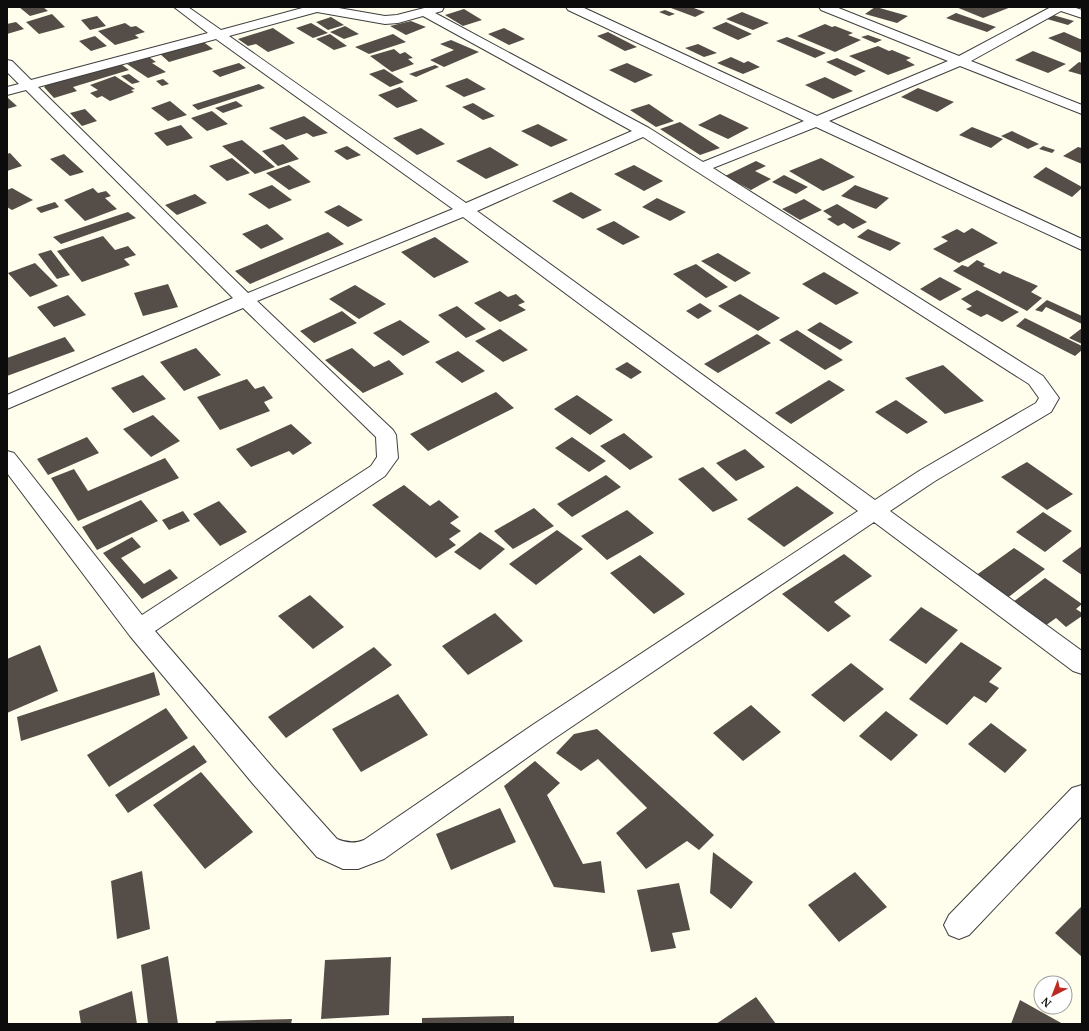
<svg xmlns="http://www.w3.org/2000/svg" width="1089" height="1031" font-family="'PT Serif',serif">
  <rect width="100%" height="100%" fill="#fffdeb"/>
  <path fill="#554e48" d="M19,7H43L48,11L30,16Z
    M674,7H691L705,12L695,17L671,8Z
    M875,7H876L908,16L897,23L865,14Z
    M956,7H1011L983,18Z
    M464,9L482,20L463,26L445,15Z
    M665,10L675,14L669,16L659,12Z
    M742,12L769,23L753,30L726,19Z
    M956,13L996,27L987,32L946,18Z
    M52,14L65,27L39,34L26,22Z
    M1053,15L1074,21L1068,25L1047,19Z
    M97,16L106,26L90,30L81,20Z
    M331,17L344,25L328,30L316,22Z
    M411,21L426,27L406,35L390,26Z
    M16,22L24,29L7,34V24Z
    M726,22L752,34L738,40L712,28Z
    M125,23L131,27L136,26L145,32L135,35L139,38L115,45L98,31Z
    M311,23L328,33L313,38L296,28Z
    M825,24L832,27L835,26L853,33L848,35L861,40L835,52L797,36Z
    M345,26L359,34L344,39L330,32Z
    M273,28L295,43L268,52L256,44L248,46L238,39Z
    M504,28L525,39L509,45L488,34Z
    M608,32L637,47L625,51L597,36Z
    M1064,32L1080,39H1082V53L1048,38Z
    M330,34L347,46L334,50L316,39Z
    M393,34L406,42L369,54L355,47Z
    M868,35L882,40L875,43L861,37Z
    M95,36L107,46L91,51L79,41Z
    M787,37L826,53L815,58L776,41Z
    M451,40L479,52L444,67L430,60L454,50L440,44Z
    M202,41L213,49L169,62L159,53Z
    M698,44L717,53L704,57L685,48Z
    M878,46L889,51L892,50L911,58L906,60L915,65L888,75L849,56Z
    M394,49L400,54L405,52L413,58L408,59L414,64L392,72L370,56Z
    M1033,51L1066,64L1048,73L1015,60Z
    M149,57L156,62L152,63L166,72L148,78L127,64Z
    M731,57L744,63L748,61L760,67L743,74L717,63Z
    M837,58L866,71L855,76L826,62Z
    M118,62L129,70L73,87L77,91L54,98L44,87L49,83Z
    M1079,62L1082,63V75L1068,71Z
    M239,63L246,68L220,77L212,71Z
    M627,63L653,75L635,83L609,70Z
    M435,65L439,67L416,77L409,74Z
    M384,69L404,82L390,87L369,74Z
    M129,74L140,82L132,84L121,76Z
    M115,76L135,89L131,90L134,92L110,101L102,96L97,98L90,93L98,90L90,85Z
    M825,77L853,91L833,99L805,85Z
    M467,78L486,89L464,97L445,86Z
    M163,79L169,84L162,86L156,81Z
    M259,84L265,88L198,110L192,105Z
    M400,87L418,101L397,108L378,95Z
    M918,88L954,102L937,112L901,97Z
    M7,98H8L17,106L7,109Z
    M170,101L187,115L168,121L151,108Z
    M236,101L243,106L223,113L215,108Z
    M473,103L495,116L483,120L462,107Z
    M649,104L674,121L656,127L630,110Z
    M85,109L97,121L82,126L70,113Z
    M212,111L228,124L207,131L191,118Z
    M720,114L749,128L728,139L698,125Z
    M304,116L328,133L313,137L307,133L286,140L269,128Z
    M680,122L720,148L700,155L660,129Z
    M538,124L568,140L551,147L521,131Z
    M181,125L193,138L167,146L154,133Z
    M972,127L1003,139L991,148L959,135Z
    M421,128L445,144L417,155L393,138Z
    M1012,131L1039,144L1028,149L1001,136Z
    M242,140L275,167L255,174L222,146Z
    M283,144L299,159L278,166L262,151Z
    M347,146L361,155L347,160L334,151Z
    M1043,146L1055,150L1052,153L1039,149Z
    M490,147L519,165L486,179L456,161Z
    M1078,147L1082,148V164L1063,156Z
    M10,153L22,166L7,171V154Z
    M64,154L84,172L70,176L50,159Z
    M232,158L250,173L227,181L209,166Z
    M821,158L855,177L823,191L789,171Z
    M756,161L766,166L755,171L771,179L751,190L725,176Z
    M289,165L311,182L289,190L266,173Z
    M634,165L663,181L644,191L614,174Z
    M1046,167L1082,187V188L1072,197L1033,177Z
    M784,175L808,187L796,194L772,182Z
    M272,185L292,200L269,209L248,194Z
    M855,185L889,198L876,209L841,196Z
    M12,188L33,200L12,210L7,207V190Z
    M93,188L98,193L106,191L111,196L105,198L117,209L85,221L64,200Z
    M571,192L602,210L583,219L552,201Z
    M195,194L207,203L177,215L165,205Z
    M657,198L686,212L670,221L642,207Z
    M804,199L822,210L800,220L782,209Z
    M55,202L59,207L41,213L36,208Z
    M837,204L867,222L853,229L844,223L838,226L827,219L832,217L823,211Z
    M339,205L363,220L348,227L324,212Z
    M128,212L136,218L61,244L53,237Z
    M614,221L640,237L623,245L596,229Z
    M267,224L284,239L261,249L242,234Z
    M972,228L998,243L959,263L933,249L948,241L941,237L957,229L964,233Z
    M868,229L901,243L890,251L857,237Z
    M328,232L344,244L250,284L235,271Z
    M103,236L115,250L128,246L136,255L124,259L130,265L82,282L57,251Z
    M435,237L469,262L434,278L401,252Z
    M51,250L70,275L57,279L38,254Z
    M718,253L751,273L735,282L701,261Z
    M977,260L985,264L983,266L1000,274L1003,271L1038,286L1031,292L1042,298L1027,311L953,271L962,265L968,267Z
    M35,263L58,286L30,297L8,273Z
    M696,264L728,287L706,298L673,274Z
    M824,272L859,293L836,305L802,284Z
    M940,277L962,289L940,301L920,289Z
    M168,284L178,307L143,316L134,293Z
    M355,285L386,304L359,319L329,299Z
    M977,290L1019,312L1002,322L987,314L981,317L966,309L972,306L961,299Z
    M500,291L508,297L516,294L525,302L518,305L526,310L500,322L474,303Z
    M740,294L780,318L758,331L718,306Z
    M68,295L86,315L54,327L37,307Z
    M1047,300L1082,316V324L1046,307L1042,312L1035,310Z
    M700,303L712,311L698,319L686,311Z
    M457,306L486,329L466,338L438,315Z
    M342,311L357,323L314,343L300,331Z
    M1025,318L1082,346V350L1075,356L1016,326Z
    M400,320L430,342L403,356L373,333Z
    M820,322L853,342L840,350L807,330Z
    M1082,328V344L1069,338Z
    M500,329L528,350L503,362L475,341Z
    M797,330L843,360L825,370L779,340Z
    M757,334L771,343L718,373L704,364Z
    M65,337L75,351L7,376V358Z
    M196,348L221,375L184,391L160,362Z
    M352,348L374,367L389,360L404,374L363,393L325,360Z
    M458,351L485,371L462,383L435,362Z
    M627,362L642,372L631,379L615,369Z
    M943,365L984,401L945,414L905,378Z
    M143,375L166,399L133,413L111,388Z
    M247,379L255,389L264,386L273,398L264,402L270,411L220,430L197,397Z
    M829,380L845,390L791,424L775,413Z
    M496,392L514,408L428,451L410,434Z
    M577,395L613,420L590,435L554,409Z
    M896,400L928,422L907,434L875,412Z
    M153,415L180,441L151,457L123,429Z
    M291,424L312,443L293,455L289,451L251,467L236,449Z
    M624,433L653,457L630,470L600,446Z
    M87,437L99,453L48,475L37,459Z
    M572,437L606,461L589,472L555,448Z
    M745,449L765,467L736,481L716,463Z
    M165,458L179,478L78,521L51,478L74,469L88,491Z
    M1027,462L1073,494L1047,510L1001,477Z
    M703,467L738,500L713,512L678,479Z
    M606,475L621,487L572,517L557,504Z
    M404,485L430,506L439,500L459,517L450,523L461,531L449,539L456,545L436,558L372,505Z
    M797,486L834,513L784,547L747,519Z
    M141,500L158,521L97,550L82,527Z
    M219,501L247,532L220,546L193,514Z
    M534,508L554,526L513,549L494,531Z
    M627,510L654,533L607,560L581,536Z
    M183,511L190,521L169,530L162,520Z
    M1043,512L1072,531L1045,552L1016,532Z
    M557,530L583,549L536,585L509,564Z
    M480,532L505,549L480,570L454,552Z
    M132,537L141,547L121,558L144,584L170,569L178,578L142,599L103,553Z
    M1082,546V575L1062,561Z
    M1014,548L1045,569L1006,599L975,576Z
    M844,554L872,576L834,602L851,616L828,632L782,594Z
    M640,555L685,594L654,614L610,573Z
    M1045,578L1082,604L1076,609L1082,613V616L1066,627L1056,618L1045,626L1013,602Z
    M310,595L344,627L313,649L278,616Z
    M921,607L958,630L926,664L889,640Z
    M495,613L523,641L468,675L442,646Z
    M961,642L1002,668L989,682L999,688L986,703L974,696L947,725L909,699Z
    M40,645L58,691L7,713V659Z
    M374,647L392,665L286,738L268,717Z
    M851,663L884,689L844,722L811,695Z
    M154,672L160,695L21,741L17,717Z
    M398,694L428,735L361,772L332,729Z
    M751,705L781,732L743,761L713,733Z
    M166,708L188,738L109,787L87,755Z
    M886,711L918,735L891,761L859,736Z
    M991,723L1027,750L1005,773L968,744Z
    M597,729L714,835L699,850L687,841L646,869L616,833L647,808L598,759L581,771L556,753L574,734Z
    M194,745L207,762L128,813L115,795Z
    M535,761L560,783L547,795L583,864L601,861L605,893L554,887L504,786Z
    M201,772L253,832L205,869L153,805Z
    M500,808L516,842L451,870L436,834Z
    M713,852L753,882L731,909L710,893Z
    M142,871L150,929L117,939L111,881Z
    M855,872L887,907L839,942L808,905Z
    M679,883L690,930L672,933L676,948L651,952L637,890Z
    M1082,906V957L1055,933Z
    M168,956L178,1024H148L141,965Z
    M391,957L389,1015L321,1019L325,960Z
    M132,991L137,1024H81L79,1011Z
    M756,997L776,1024H716Z
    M1020,1000L1063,1024H1011Z
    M514,1016V1024H422V1018Z
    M292,1019L291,1024H215L216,1021Z"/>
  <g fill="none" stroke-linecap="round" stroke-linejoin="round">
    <g stroke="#3f3f3f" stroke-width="2">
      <path id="minor" d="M174,7H188L221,30L306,7H333L385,16L397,15L428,7H444L442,11L435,13L649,128L703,162L804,121L568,10L566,7H582L817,116L948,61L821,10L819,7H836L959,56L1051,7H1073L1082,10V18L1061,11L971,61L1082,105V114L960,66L829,121L1082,239V250L816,127L713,168L1043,376L1059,398L1051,412L935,481L890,511L1082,651V674L1073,671L874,522L552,740L384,859L358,869H343L317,857L254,785L130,636L7,473V451L14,453L142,615L371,466L377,457L376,437L243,308L7,409V395L233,298L26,90L7,95V87L19,84L7,72V60L12,61L31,80L208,33ZM317,12L385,24L398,23L423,16L632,131L466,203L229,36ZM216,39L453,209L248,293L38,87ZM643,137L1029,384L1039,398L1036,403L919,471L875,500L477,211ZM463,217L858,511L534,724L364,840C354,844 346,843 337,839L274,769L155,631L385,476L398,458L396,435L393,430L257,301Z
        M1082,785V816L969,935L959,939L949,935L944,925L949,915L1072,788Z"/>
    </g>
    <use href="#minor" fill="#fff" fill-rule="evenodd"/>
  </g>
  <rect width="1089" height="1031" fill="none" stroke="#0c0c0c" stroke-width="16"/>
  <g transform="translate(1053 995) rotate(222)"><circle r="19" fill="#ffffff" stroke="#9e9e9e"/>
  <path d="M0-3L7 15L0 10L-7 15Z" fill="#bd2a22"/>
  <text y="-6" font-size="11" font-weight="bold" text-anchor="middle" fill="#0c0c0c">N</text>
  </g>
</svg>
